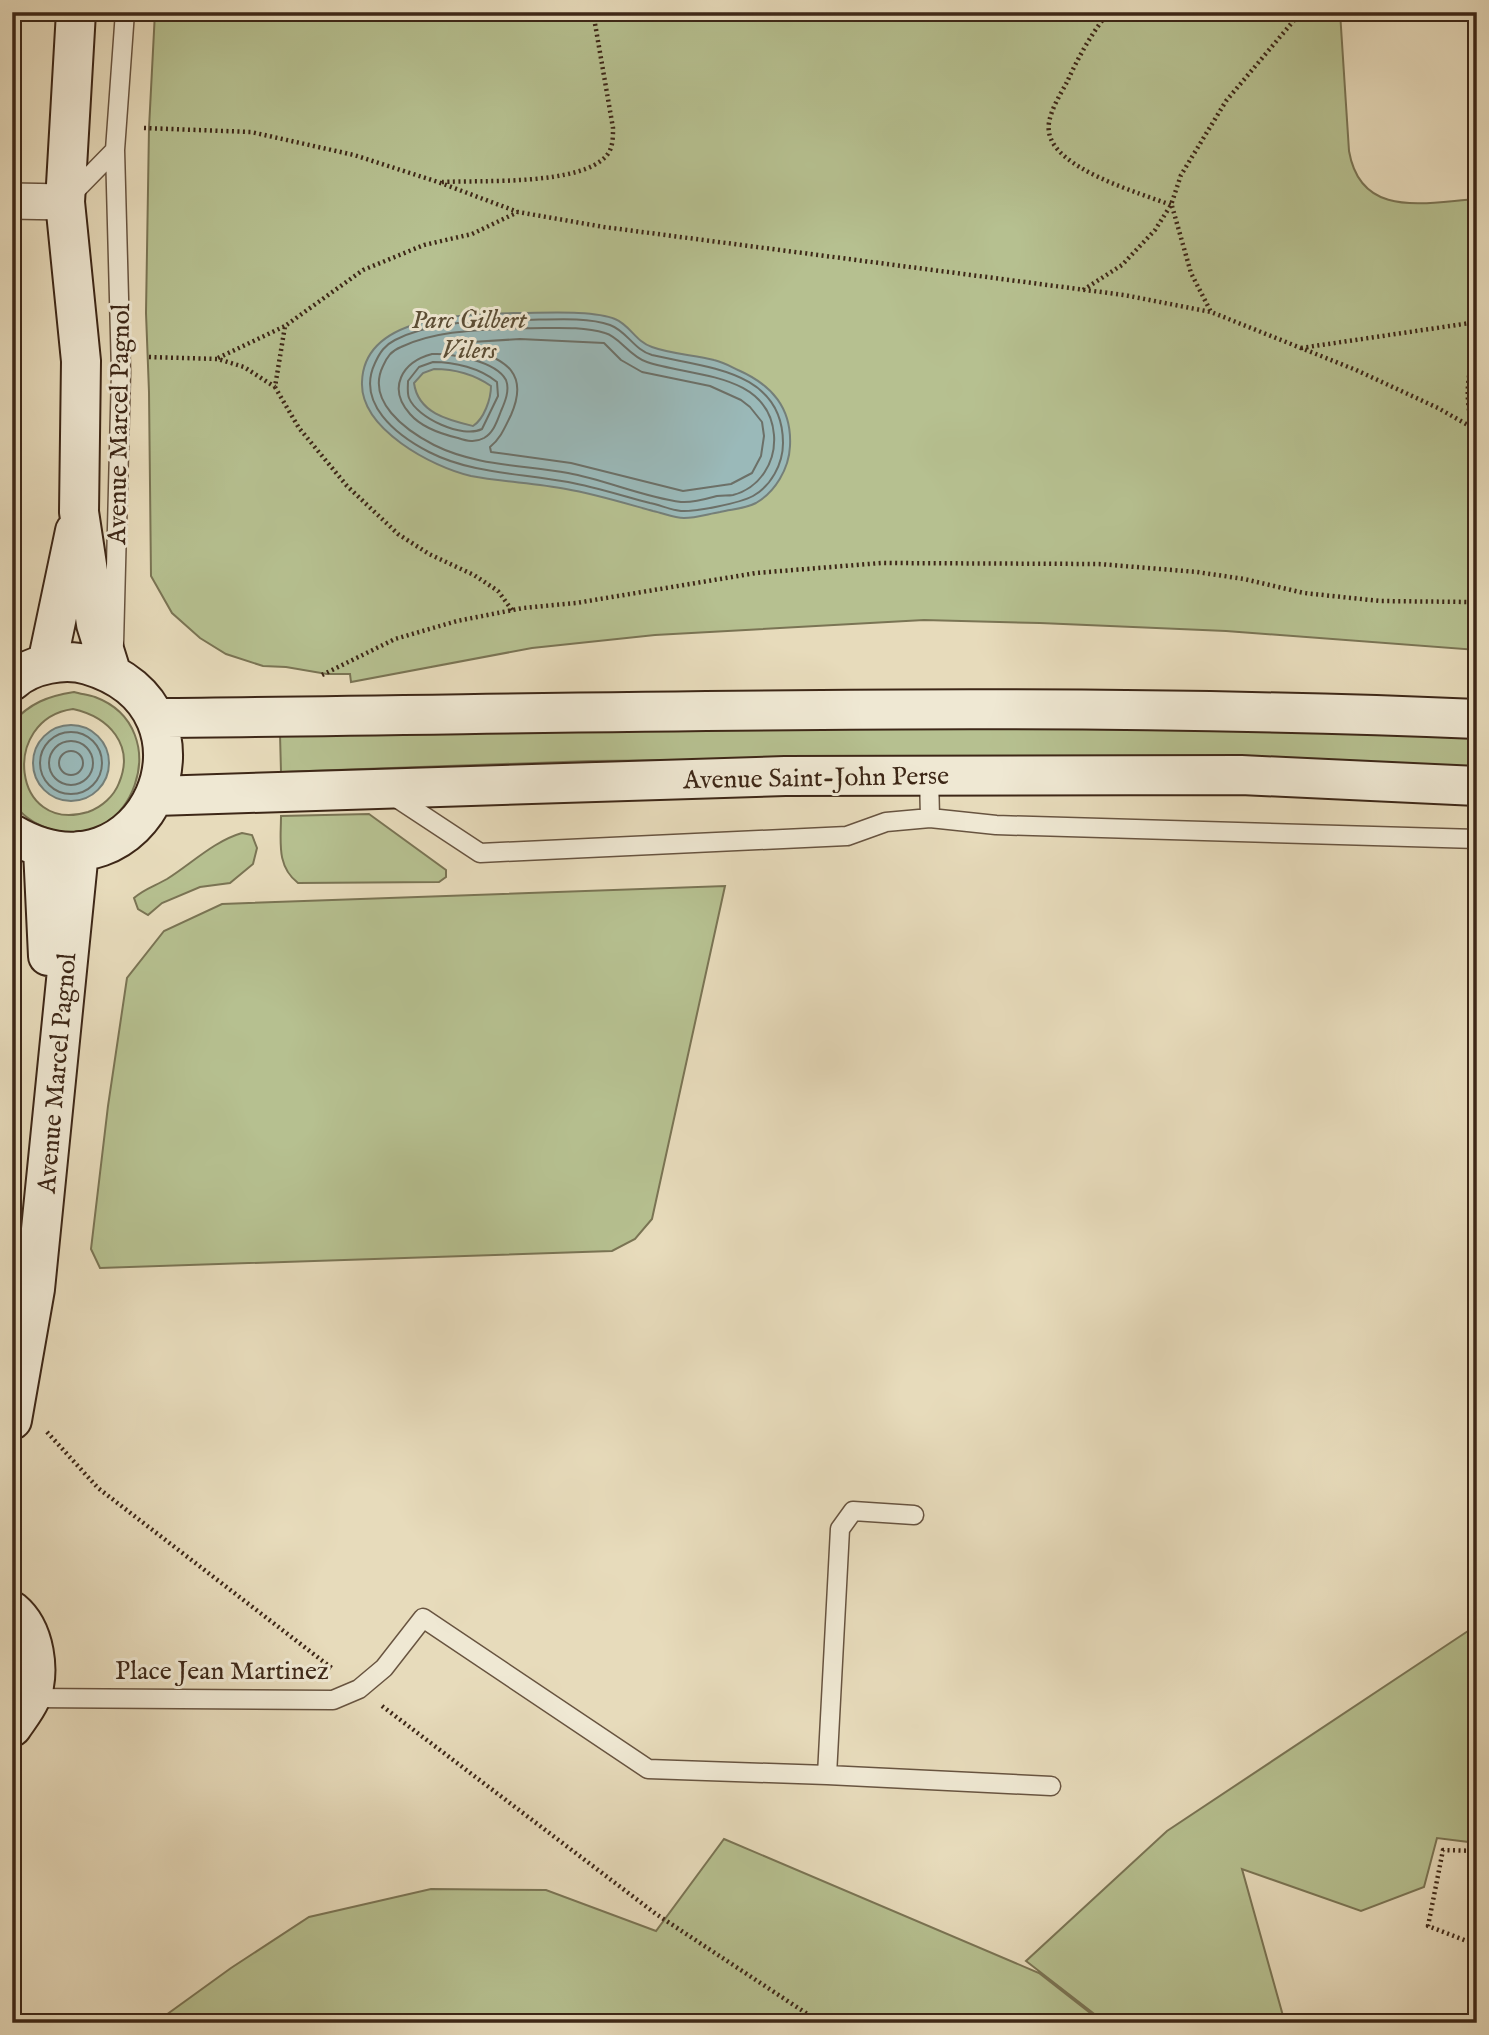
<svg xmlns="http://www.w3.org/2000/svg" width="1489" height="2035" font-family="'IM FELL English',serif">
  <rect width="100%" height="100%" fill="#e7dbbb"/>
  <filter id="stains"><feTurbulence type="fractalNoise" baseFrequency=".00286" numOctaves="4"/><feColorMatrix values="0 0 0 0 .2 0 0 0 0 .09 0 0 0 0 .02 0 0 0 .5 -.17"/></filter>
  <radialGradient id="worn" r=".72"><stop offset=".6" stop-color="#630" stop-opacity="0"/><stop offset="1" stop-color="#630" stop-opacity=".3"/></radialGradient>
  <path fill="#b6c090" stroke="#7a7454" stroke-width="2" fill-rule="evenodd" d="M155,12H1340L1349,151C1361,220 1426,202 1477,199V650L1226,631L1040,623L924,620L655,635L532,648L351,682L350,674H327L286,667L263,666L226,654L200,638L172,613L151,576L149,392L146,313L149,128Z
    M74,692C81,694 89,695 95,697C178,728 133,856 50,829C34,824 21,815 12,801V723C30,703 48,696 74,692ZM73,709C109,717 135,745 119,783C114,796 102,807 88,812C12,835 0,719 73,709Z
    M622,725L1477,731V767L1255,757L1055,756L591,761L281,772L280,734Z
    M369,814L446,870V877L439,882L298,883C276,866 281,841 281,816Z
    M242,833L252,835L257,848L253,864L230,883L200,887L162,903L148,915L138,909L134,898C144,889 155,886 167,879C191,864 214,841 242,833Z
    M725,886L652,1219L635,1239L612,1251L100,1268L91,1249L108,1106L127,978L164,931L222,904Z
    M1477,1625V1843L1437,1838L1424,1887L1361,1911L1242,1869L1285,2023H1106L1026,1961L1167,1831Z
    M724,1839L1039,1973L1103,2023H155L231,1968L309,1917L431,1889L546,1890L656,1931Z"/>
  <path fill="#9ab9b9" stroke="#757f78" stroke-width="2" fill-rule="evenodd" d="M520,313C544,313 594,310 615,319C630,325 636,342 652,347C671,354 694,355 714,360C723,362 730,366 738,370C772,385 792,408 790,446C789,469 775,492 756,503C744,509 733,509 720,512C708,514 696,518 684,518C674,518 663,513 653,511C624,503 595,494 566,489C535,483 502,482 471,476C432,467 360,429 362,382C364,313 471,314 520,313ZM434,369C454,369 475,375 491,386C491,399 484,419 473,426C448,420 418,413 414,383L423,373Z
    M33 763a38 38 0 1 1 76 0a38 38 0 1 1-76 0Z"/>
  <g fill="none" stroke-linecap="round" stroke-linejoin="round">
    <path stroke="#6c7068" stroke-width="2" d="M520,320C546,320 586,316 610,325C627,331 634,350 652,355C706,368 783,370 783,443C783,464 771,486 753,496C740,503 696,512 681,511C671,510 660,505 650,503C623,496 595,487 568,482C521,473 472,474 429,452C396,435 356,403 375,363C380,352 385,345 395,340C432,321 480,321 520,320Z
      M520,328C547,329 579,325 605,333C620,337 629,356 647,362C691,377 769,372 774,435C776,462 760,488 733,495C728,496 723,495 717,496C706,499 693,503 681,502C643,497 606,480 568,473C523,465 476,466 434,445C405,430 366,401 383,366C387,357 391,351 401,347C436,330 481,330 520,328Z
      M520,339L604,343L621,360L642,372L710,386L741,400L750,407L762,422L764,436L761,456L752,473L731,484L683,491L571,463L491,452L490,447C501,438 505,427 511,415C529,374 507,360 470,348L469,344L472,342Z
      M432,354C451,353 496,361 506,380C510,390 505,402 501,411C497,421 494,432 484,438C475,443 467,441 458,438C441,434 422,428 410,414C387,388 402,362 432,354Z
      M433,362C455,362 480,368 497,382L498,396L482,429C463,439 417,418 409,398C407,393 408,386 408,381L419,367Z
      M40 763a31 31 0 1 1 62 0a31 31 0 1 1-62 0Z
      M49 763a22 22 0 1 1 44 0a22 22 0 1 1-44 0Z
      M59 763a12 12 0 1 1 24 0a12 12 0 1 1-24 0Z"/>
    <g stroke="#685440" stroke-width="21">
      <path id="lane" d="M71,195L115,150
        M114,644L121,372L115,150L125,12
        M929,775L930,818
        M392,795L480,853L847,836L886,822L930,818L996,825L1477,839
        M30,1698L333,1700L359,1689L384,1668L423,1618L648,1769L827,1775L1051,1786
        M827,1775L840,1529L853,1511L914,1515"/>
    </g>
    <g stroke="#685440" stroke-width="38">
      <path id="street" d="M12,201L65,202"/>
    </g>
    <g stroke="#3d2717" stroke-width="42">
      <path id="secondary" d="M76,12L65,202L81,361L79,512L96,624L111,672
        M47,664L75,531
        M12,681C31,664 65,658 88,665C233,708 146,912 12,834
        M156,718C596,714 1037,700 1477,719
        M156,796L785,776L1241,775L1477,786
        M43,849L48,956
        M12,1420L35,1289L79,851
        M12,1611C35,1630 41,1672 30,1699C26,1708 18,1718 12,1727"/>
    </g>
    <path stroke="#3d2717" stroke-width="4.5" stroke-dasharray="2 3.5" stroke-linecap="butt" d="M1109,12C1092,32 1078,58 1067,82C1060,95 1046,117 1049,132C1054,169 1140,193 1171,205
      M144,128L251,132L354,155L438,182L518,212L604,227L1124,295L1211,312L1356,370L1438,408L1473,428C1465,400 1466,375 1477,349
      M442,182C481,180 582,186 607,155C613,148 613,137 613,128L593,12
      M1172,206L1191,273L1211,312
      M1083,290L1122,265L1155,230L1171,205L1181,175L1226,101L1301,12
      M1301,348L1477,322
      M149,357L218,359L244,367L275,387
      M218,358L285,326
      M512,610L498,591L474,575L429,554L398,534L347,486L299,428L275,387L285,326L363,270L424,245L472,234L518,212
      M322,675L395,639L457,621L523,608L576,603L756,573L881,563L1099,564L1197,572L1244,579L1304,593L1380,601L1471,602L1477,595
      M47,1432L98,1488L333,1669
      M382,1706L656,1914L821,2023
      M1477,1851L1443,1850L1428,1926L1477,1945"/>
    <use href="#lane" stroke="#efe8d3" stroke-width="18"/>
    <use href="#street" stroke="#efe8d3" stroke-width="35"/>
    <use href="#secondary" stroke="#efe8d3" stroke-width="38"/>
  </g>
  <g text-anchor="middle" stroke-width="6" stroke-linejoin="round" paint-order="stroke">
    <g font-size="26" font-style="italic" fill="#5b4d35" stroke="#efe8d3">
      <text x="469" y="328">Parc Gilbert<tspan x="469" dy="30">Vilers</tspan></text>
    </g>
    <g font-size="26" fill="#3d2717" stroke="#efe8d3">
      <text transform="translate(118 424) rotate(-89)" y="9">Avenue Marcel Pagnol</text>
      <text transform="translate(816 777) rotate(-1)" y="9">Avenue Saint-John Perse</text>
      <text transform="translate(56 1073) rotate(-85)" y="9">Avenue Marcel Pagnol</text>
      <text x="222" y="1679">Place Jean Martinez</text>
    </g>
  </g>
  <rect width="1489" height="2035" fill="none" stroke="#e7dbbb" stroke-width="42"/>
  <rect x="14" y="14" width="1461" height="2007" fill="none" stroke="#3d2717" stroke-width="3.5"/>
  <rect x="21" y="21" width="1447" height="1993" fill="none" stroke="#3d2717" stroke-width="2"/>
  <rect width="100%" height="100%" filter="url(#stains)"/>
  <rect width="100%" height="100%" fill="url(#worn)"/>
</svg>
